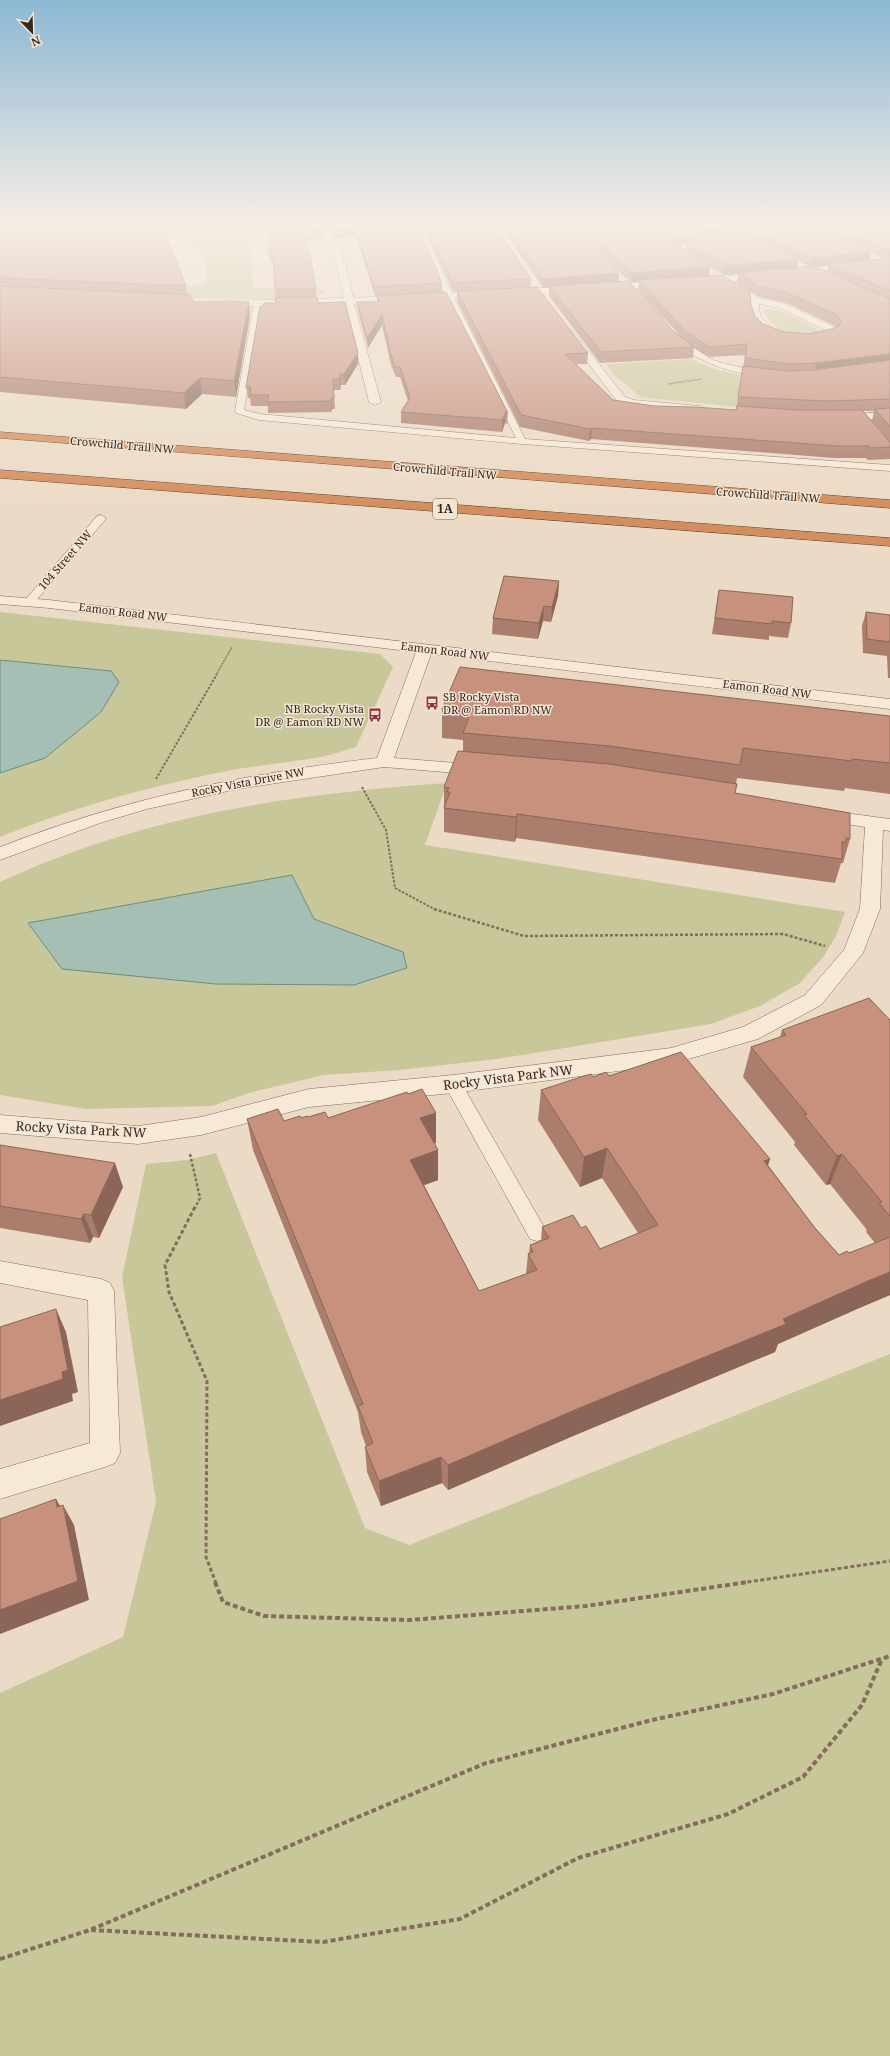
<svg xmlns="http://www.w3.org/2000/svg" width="890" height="2056" font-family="'Noto Serif',serif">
  <rect width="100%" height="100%" fill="#ebdac5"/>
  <path fill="#c8c79a" d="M131,222H232C254,242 252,260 253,288L325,289L323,294L304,299L173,298L129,290L206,284L207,264L191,242L147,229Z
    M769,309L780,310L818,329L820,331L812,335L782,333L769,320L764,311Z
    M690,359L717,370L740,375L737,407L641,397L613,374L606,364Z
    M0,612L380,654L393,667L356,747C345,750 333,755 321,757C288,763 255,765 222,772C147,787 71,808 0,837Z
    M447,783L425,845L845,912L836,936L824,956L800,983L760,1006L711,1024L497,1059L399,1070L323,1075L249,1093L212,1106L86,1109L0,1095V882C143,815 292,794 447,783Z
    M216,1153L365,1528L409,1545L890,1354V2056H0V1693L123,1637L156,1502L122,1277L146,1164L187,1160Z"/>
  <path fill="#a6bfb4" stroke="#6e8c80" d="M0,660L111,671L119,682L101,712L45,758L0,773Z
    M292,875L314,919L403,952L407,968L354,985L216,984L62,969L28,923Z"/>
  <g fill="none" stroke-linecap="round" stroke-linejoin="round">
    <g stroke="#856c5c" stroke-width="1">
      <path id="service" d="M405,222H412L423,231L454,298L525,439L890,465V471L522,444L259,420L236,413L235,411L254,304L258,302L262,304L244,410L260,414L516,438L446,298L425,246L417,232Z
        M650,222H662L586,240L583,238Z
        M673,336C679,335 704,356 713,360C723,364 765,372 769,376L765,378C730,372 700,364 673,340Z
        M101,515L106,518L105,520L33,604H25L23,602L25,600L97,516Z
        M453,1077L459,1079L544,1227L547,1233L544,1239L537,1241L530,1239L444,1084L447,1079Z"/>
    </g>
    <g stroke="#856c5c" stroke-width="1">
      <path id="minor" d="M314,222H322C342,244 347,270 353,298L668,281L672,284L668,287L354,304L381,402L375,405L369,402L345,304L219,307L214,304L219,301L344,298C337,266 334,249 314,222Z
        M500,222H522L501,228L517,252L516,254H510L492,227Z
        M765,222H778L681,251L696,259V263H690L670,250Z
        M890,260V266L733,281L758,298L786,304L834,327L838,333C832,340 812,346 805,339L806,337L823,334L827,331L780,308L759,304C758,322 771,325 781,337L779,339C763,343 748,315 750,301L723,282L700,285L696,282L700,279Z
        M570,330L573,331L625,397L634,400L700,406L706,409L700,412L633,406L617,401L565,333Z
        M890,412V418L838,421L832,418L838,415Z
        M0,596L49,600L890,699V709L431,654L394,758L481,765L487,766L490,770L487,774L481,775L384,767L237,789L147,809L100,823L0,860V847C122,799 247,773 377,758L416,652L49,608L0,604Z
        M822,810L890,819V831L883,830L880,909L863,953L821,1005L758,1039L671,1064L453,1093L309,1107L201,1135L138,1144L0,1133V1115L138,1126L201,1117L309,1089L453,1075L671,1048L743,1027L805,995L844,950L860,909L865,827L816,819L813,815L816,811Z
        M0,1261L101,1279L110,1283L114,1291L120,1453L115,1463L105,1467L0,1499V1469L90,1443L88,1300L0,1283Z"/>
    </g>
    <g stroke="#533b30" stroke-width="1">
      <path id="motorway" d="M0,432L890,500V508L0,438Z
        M0,470L890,538V546L0,478Z"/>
    </g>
    <path stroke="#856c5c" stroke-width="1.5" stroke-dasharray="1.5 1" stroke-linecap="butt" d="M668,384L702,379
      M216,675L232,647"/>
    <path stroke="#856c5c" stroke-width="2" stroke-dasharray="2.5 1.5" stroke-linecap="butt" d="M156,779L217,674
      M362,787L386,830L395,888L436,910"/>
    <path stroke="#856c5c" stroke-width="2.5" stroke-dasharray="3 2" stroke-linecap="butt" d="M434,909L524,936L783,934L825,946
      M190,1154L200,1198L195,1208"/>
    <path stroke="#856c5c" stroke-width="3" stroke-dasharray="4 2.5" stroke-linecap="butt" d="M195,1207L165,1265L169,1292L207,1381L206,1557L216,1583
      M741,1583L890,1561"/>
    <path stroke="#856c5c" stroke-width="4" stroke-dasharray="5 3" stroke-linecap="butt" d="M215,1582L223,1602L264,1616L410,1620L586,1606L748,1582
      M91,1930L323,1942L460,1919L578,1858L728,1814L803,1777L862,1705L882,1659
      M0,1959L90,1930L486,1763L652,1720L773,1694L890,1656"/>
    <use href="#service" fill="#f6e9d8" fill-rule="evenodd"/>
    <use href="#minor" fill="#f6e9d8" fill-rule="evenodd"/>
    <use href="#motorway" fill="#d48d5c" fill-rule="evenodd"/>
  </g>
  <path fill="#ab7d6c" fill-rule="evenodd" d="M0,222L186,286L187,295L193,302L250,316L236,397L202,394L186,409L0,392Z
    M256,222H318L323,230L324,239L306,240L307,246L316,289V297L318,303L358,364L345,385H341L340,390H334L335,409H332L331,412L268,413V406H251L250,398H248L246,387L263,306L276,303L273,262H270L268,234Z
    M324,222H413L442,283V292L508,413L507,424L505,423L502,432L401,423V412L408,401L400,377H396L391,365L382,325L368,348L358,312L357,302H377V296H375L356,237L335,238Z
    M414,222H498L495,225L531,279L530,287L588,353L587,364H576L613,400L654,406L736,410L745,355L709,357L694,348L693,358L600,363L549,296V288H543L503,229L504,222H575L619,273L618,282L673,331L680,336L638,290L639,282H630L612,265L593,240V233L588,234L577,222H889L890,223V459L868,460L866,458H834L591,439L589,441L520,427L457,301V292H453L424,230ZM740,228V233L733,230ZM686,244L685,250L679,246ZM871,253L885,259L869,260ZM798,261L809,266L797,268ZM702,262L724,275L738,274L737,283L759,297L787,303L835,326L836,327L831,329L809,334L784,332L763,324L755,316L751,305L709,276L710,267ZM828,265L827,271L815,266ZM863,411H874L872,421L890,442L889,441Z
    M559,581L558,596L551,622L543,621L538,639L492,634L493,618Z
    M719,590L791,623L788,638L769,636V640L712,634Z
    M866,612L890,615V678H888L887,656L863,653L862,626Z
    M442,709L890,716V794L845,788L844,791L737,778L736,784L735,793L850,839L843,863H841L835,883L516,838L515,842L444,832V787L463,752V740L442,738Z
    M890,1020V1295L857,1309L778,1344L775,1352L573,1436L448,1490L442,1483L381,1506L367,1472L365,1447L366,1446L361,1432L358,1412L253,1150L247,1119L284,1121L301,1118H328L408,1094L436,1113V1143H434L438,1150V1180L424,1185L479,1291L526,1274L528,1254L529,1253L530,1245L541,1241L542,1227L581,1228L600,1249L638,1233L602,1178L580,1187L538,1120L541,1090L593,1077L609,1076L770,1159L768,1165L815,1228L839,1255L849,1253L875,1243L866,1232L867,1230L830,1184L826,1185L794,1145L795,1142L743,1077L751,1047L780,1037L782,1030Z
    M0,1145L123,1187L99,1238L93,1237L90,1243L0,1228Z"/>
  <path fill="#8b6658" d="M491,222H498L491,228Z
    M603,222H643L593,231V233L588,234V225Z
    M731,222H760L741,226L740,228L687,244L686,243V244L669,249L670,240Z
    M355,228L356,237L335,238V229Z
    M323,230L324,239L306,240V237L304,231Z
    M888,250H890V259H886Z
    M871,252L869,261L828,264V265L811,267L812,258Z
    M798,259L797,268L738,273V274L724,275L726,266Z
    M710,267L708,277L639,280V282H630L631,273Z
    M619,273L618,283L549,286V288H543V279Z
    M249,302L250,316L236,397L234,381Z
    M382,315V325L368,348L367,338Z
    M358,353V364L345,385L344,374Z
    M890,354V364L814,374L816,363Z
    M340,374L341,385L340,390Z
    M200,378L202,394L186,409L184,393Z
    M331,398L332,409L331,412Z
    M506,412L505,423L502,432V420Z
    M592,428L591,439L589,441L590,429Z
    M559,581L558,596L551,622L552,607Z
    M544,606L543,621L538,639L539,623Z
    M517,814L516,838L515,842L516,817Z
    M436,1113V1143L421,1148L420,1118Z
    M607,1148L602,1178L580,1187L584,1157Z
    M438,1150V1180L411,1190L410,1160Z
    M842,1154L830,1184L826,1185L837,1156Z
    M770,1159L760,1189L764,1161Z
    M115,1163L123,1187L99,1238L91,1215Z
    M84,1214L93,1237L90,1243L81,1219Z
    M890,1272V1295L857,1309L778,1344L775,1352L573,1436L448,1490V1465L783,1319L870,1280Z
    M56,1309L66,1332L78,1392L72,1394L73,1401L0,1426V1400L62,1372Z
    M441,1457L442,1483L381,1506L379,1481Z
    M56,1499L66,1516L63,1505L74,1525L89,1600L0,1634V1610L57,1507Z"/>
  <path fill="#c7917e" stroke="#8b6658" d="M0,222H133L165,234L186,286L0,278Z
    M264,222H318L323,230L304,231L306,237H304L310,256L316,289H275L273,252L269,253L268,232L273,230Z
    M330,222H413L416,224L424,238L442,283L374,287L355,228L335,229Z
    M425,222H493L531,279L453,283Z
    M505,222H575L619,273L543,279Z
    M585,222H603L588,225Z
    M631,222H731L670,240L710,267L631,273L613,255L593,231Z
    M756,222H797L871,252L812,258L741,226Z
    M818,222H889L890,223V250H888Z
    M731,229L798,259L726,266L686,243Z
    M890,258V291L828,264Z
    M814,266L890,299V354L816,363L789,364L745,358L747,344L710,347L686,332L639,280L722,275L750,292L751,305L755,316L763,324L784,332L809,334L831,329L839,326L841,322L837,315L788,293L760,287L738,273Z
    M628,281L644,297L673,331L694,347L601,352L549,286Z
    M0,286L190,295L193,302H249L234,381L200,378L184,393L0,377Z
    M537,287L588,353L565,354L613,400L654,406L694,407L736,410L737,406L796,410H862L889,441L890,442V447L871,448L869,446H837L592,428L590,429L521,415L457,291Z
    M446,292L508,413L506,412L502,420L401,412L410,398L400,367H395L391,355L382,315L367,338L357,302H379L377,296Z
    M317,297L318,303L345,302L358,353L344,374H340V379H333L334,398H331V401L267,402L269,395H250L251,387H246L260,306H263L264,303H276L275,298Z
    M890,360V399L828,401L738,397L743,366L786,371L814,370Z
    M890,408V427L875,409Z
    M504,576L559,581L552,607L544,606L539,623L493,618Z
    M719,590L793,597L791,623L772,621V624L715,618Z
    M866,612L890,615V642L867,639Z
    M460,667L890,716V763L852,759V761L743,748L740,765L610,746L463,733L471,712L442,709Z
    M458,751L609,764L737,784L735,793L850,813V839L846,838V842H842V859L517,814L516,817L444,808L450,792H447L449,788L444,787Z
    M869,998L890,1020V1216L879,1203L882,1202L842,1154L837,1156L804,1115L807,1114L751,1047L786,1035L782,1030Z
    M681,1052L770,1159L764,1161L815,1228L839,1255L847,1251L849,1253L890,1237V1272L870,1280L783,1319L786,1324L577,1409L448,1465L441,1457L379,1481L365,1447L373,1443L358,1406L363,1404L247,1119L278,1109L284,1121L300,1116L301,1118L307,1116L308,1117L325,1112L328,1118L407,1092L408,1094L422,1089L436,1113L420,1118L438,1150L410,1160L479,1291L537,1270L528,1254L533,1252L530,1245L549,1238L542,1227L573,1215L581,1228L586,1226L600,1249L658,1225L607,1148L584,1157L541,1090L584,1076L591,1074L593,1077L606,1072L609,1076Z
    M0,1145L115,1163L91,1215L84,1214L81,1219L0,1206Z
    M56,1309L68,1370L62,1372L63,1379L0,1400V1327Z
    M56,1499L57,1507L63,1505L78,1581L0,1610V1519Z"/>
  <linearGradient id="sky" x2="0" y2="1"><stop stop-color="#8db8d3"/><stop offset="0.44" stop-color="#f6eee5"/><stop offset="1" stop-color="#f6eee5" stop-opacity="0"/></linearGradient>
  <rect width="890" height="510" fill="url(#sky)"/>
  <defs>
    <g id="bus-bare" transform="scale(1.08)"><path d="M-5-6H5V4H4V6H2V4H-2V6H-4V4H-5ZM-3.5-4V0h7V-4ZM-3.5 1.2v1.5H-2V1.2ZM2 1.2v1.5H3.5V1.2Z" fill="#903140" stroke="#f3e5d4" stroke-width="2.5" paint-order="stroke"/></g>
  </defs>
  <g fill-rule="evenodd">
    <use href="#bus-bare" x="432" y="703"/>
    <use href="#bus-bare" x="375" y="715"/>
  </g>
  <g text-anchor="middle" stroke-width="3" stroke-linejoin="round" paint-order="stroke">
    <g font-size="11" fill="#36271f" stroke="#f3e5d4">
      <text transform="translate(122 445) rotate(5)" y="4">Crowchild Trail NW</text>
      <text transform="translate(445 471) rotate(5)" y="4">Crowchild Trail NW</text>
      <text transform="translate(768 495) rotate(4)" y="4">Crowchild Trail NW</text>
      <text transform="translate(65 560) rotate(-49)" y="4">104 Street NW</text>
      <text transform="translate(123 612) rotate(7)" y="4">Eamon Road NW</text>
      <text transform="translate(445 651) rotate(7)" y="4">Eamon Road NW</text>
      <text transform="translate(767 689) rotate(7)" y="4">Eamon Road NW</text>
      <text transform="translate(248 782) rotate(-11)" y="4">Rocky Vista Drive NW</text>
    </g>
    <g font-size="11" fill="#36271f" stroke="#f3e5d4" text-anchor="start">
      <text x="443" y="701">SB Rocky Vista<tspan x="443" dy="13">DR @ Eamon RD NW</tspan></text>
      <text x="364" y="713" text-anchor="end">NB Rocky Vista<tspan x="364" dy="13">DR @ Eamon RD NW</tspan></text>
    </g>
    <rect fill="#f3e5d4" stroke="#6f6055" stroke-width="1" x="433" y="499" width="24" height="20" rx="3"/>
    <g font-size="12" font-weight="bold" fill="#36271f">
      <text x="445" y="513">1A</text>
    </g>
    <g font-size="13" fill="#36271f" stroke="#f3e5d4">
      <text transform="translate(508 1077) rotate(-7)" y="5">Rocky Vista Park NW</text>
      <text transform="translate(81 1129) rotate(3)" y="5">Rocky Vista Park NW</text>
    </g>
  </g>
  <g transform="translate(32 32) rotate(157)" stroke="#f3e5d4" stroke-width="3" paint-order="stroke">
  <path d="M0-3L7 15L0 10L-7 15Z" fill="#36271f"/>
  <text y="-6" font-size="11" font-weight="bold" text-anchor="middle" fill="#36271f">N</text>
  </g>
</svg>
